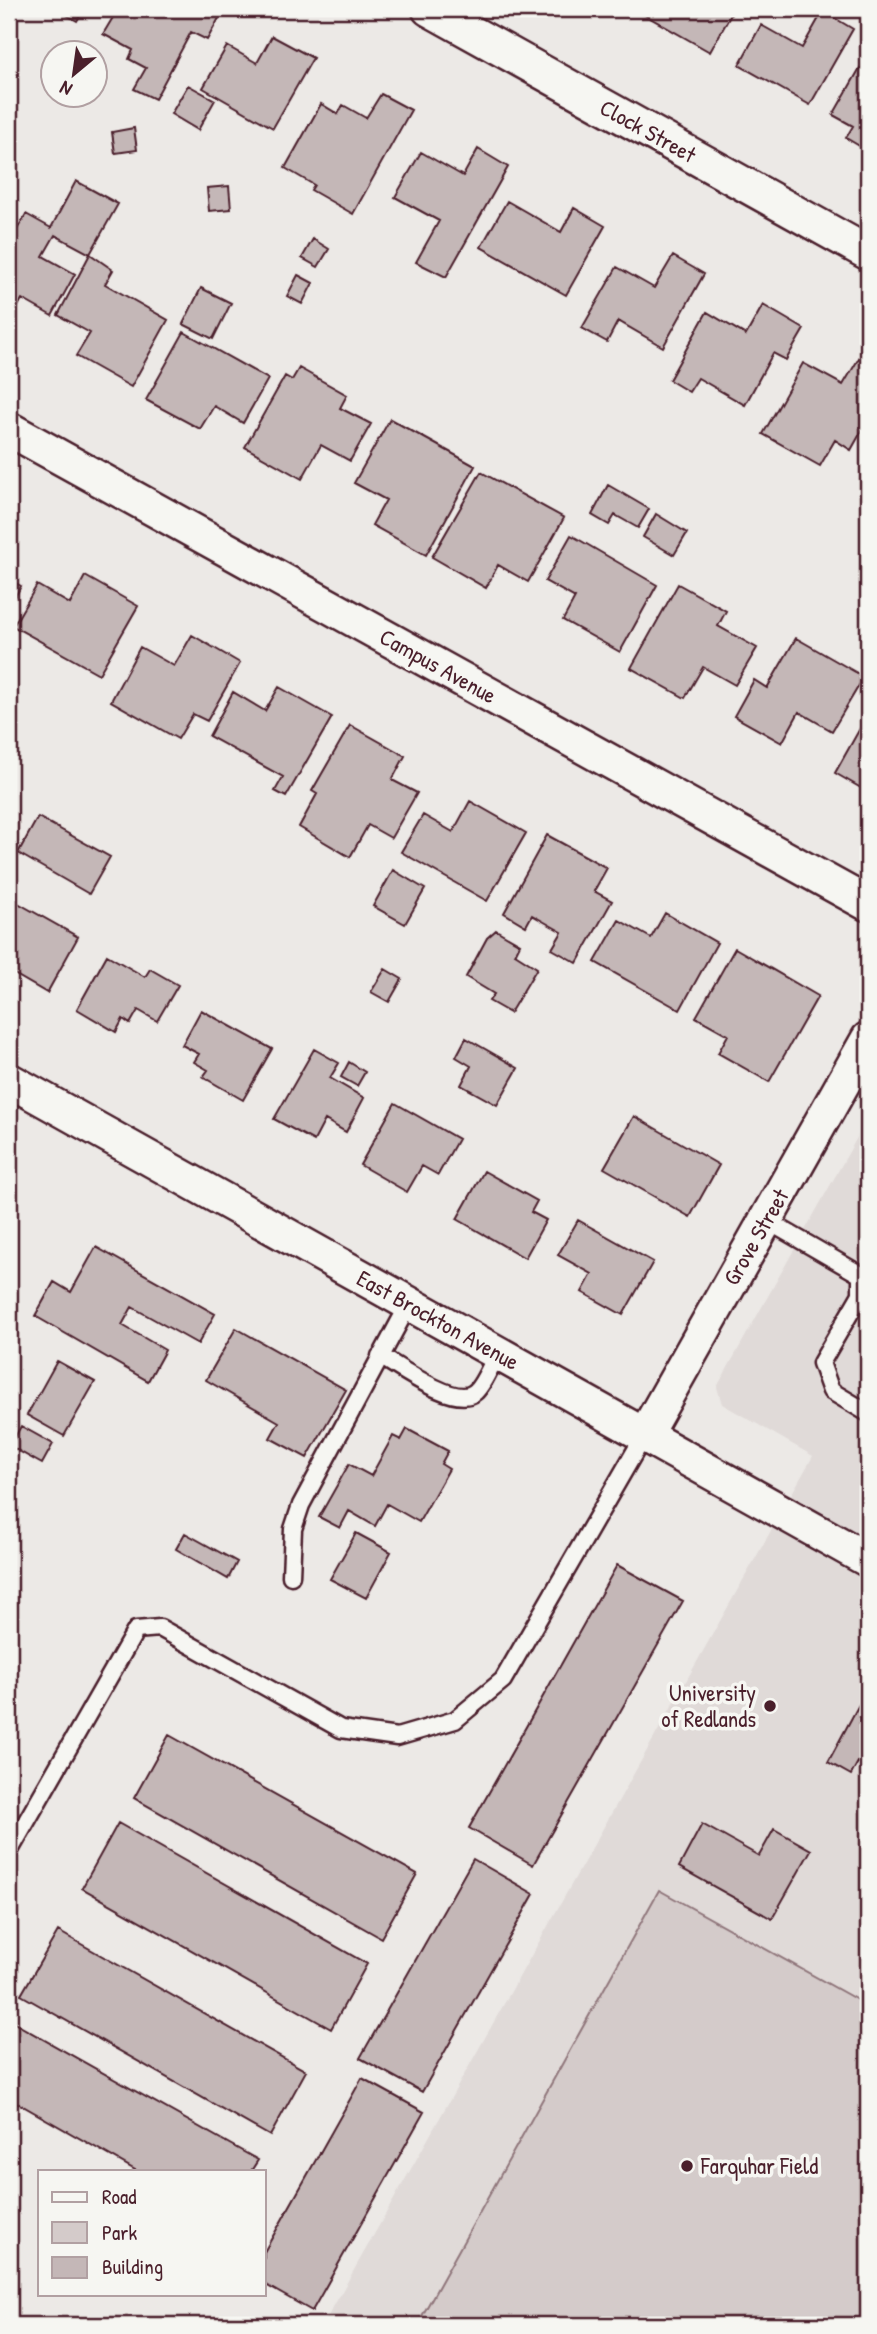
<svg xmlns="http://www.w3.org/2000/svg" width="877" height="2334" font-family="'Patrick Hand',sans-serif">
  <rect width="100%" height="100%" fill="#ece9e6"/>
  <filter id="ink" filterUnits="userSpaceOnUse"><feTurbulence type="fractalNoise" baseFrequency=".0143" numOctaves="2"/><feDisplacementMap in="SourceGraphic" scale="14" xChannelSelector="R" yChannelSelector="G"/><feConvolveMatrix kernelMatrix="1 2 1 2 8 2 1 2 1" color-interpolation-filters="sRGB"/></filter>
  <g filter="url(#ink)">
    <path fill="#e0dad8" d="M868,1118V2325H323L813,1456L722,1404L717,1387Z"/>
    <path fill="#d4cbca" stroke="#8f757a" stroke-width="2" d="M659,1890L868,2006V2325H417Z"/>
    <path fill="#c4b7b7" stroke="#4a1f2b" stroke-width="2" d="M56,9H84L77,21Z
      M118,9H156L167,15L170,9H224L207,40L191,32L155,99L134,89L146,68L129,59L133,50L103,34Z
      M648,9H734L710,52L645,15Z
      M823,11L853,29L810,105L739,65L761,25L802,48Z
      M272,36L313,58L273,128L203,88L227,46L257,63Z
      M860,68L868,73V151L846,138L853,126L833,115Z
      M188,85L215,100L198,130L171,114Z
      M381,94L411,110L353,214L311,190L314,185L285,168L321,104L338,114L343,105L366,118Z
      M134,128L137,150L115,153L112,132Z
      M478,149L508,167L446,277L416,262L439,221L395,197L421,152L463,176Z
      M76,181L118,204L90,254L55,235L43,256L75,274L52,316L22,299L9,323V236L12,238L26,214L51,228Z
      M229,186L231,209L209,211L207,188Z
      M507,201L561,232L574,208L605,226L566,295L481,247Z
      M313,239L329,249L318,267L302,258Z
      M90,254L113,270L105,284L168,320L131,387L76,356L90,333L58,315Z
      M673,256L704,274L663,347L618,321L607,342L582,328L617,267L654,288Z
      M298,275L313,283L302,304L287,296Z
      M201,288L231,303L213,339L183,324Z
      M763,305L804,329L786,360L773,353L745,405L698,378L689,392L669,380L707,312L746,335Z
      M184,332L268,379L243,423L214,406L200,429L146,400Z
      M859,358L868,363V420L851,450L835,440L820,466L763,434L803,363L843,385Z
      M299,368L347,395L340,408L371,424L350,461L321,445L302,479L245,447L285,376L292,380Z
      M390,419L475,466L426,555L372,525L386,500L354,483Z
      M481,472L564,518L528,582L498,565L486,588L432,557Z
      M608,485L649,509L638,528L615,515L609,525L592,515Z
      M656,514L687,533L674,555L643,537Z
      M571,535L657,585L620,652L563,620L575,598L545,581Z
      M85,576L138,606L99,674L13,626L37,585L70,604Z
      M9,579L21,586L9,608Z
      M678,584L726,611L718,626L757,648L735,685L703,667L685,698L631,668Z
      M192,635L240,663L207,721L193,714L178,739L111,701L140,647L174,666Z
      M796,638L864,677L832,731L799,712L782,743L734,716L754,680L767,688Z
      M279,687L332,717L286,797L275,791L283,777L209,736L233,692L265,711Z
      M868,714V792L835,773Z
      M350,725L405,756L392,780L417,793L391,838L368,825L350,857L299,827L317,794L312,791Z
      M470,801L526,833L487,901L401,852L423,815L453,832Z
      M38,817L110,857L89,894L18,853Z
      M547,835L607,868L594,891L612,901L577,963L552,949L562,932L532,915L526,926L504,913Z
      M393,870L425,889L405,924L373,906Z
      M9,898L78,937L47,993L9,971Z
      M665,913L717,943L680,1010L595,962L619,920L651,938Z
      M496,930L520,944L515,954L537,968L510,1013L489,1001L494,994L466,977L487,938Z
      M735,948L818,996L769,1082L718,1053L728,1035L696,1017Z
      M107,955L145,977L150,969L178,985L157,1021L138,1010L130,1024L123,1019L116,1032L77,1009Z
      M385,969L402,979L389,1002L371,992Z
      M201,1010L272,1049L243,1100L203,1077L208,1070L194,1062L199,1054L182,1045Z
      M466,1038L518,1068L497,1105L461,1085L471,1066L456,1057Z
      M314,1049L339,1063L330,1078L364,1098L346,1132L325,1120L314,1141L274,1119Z
      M349,1062L365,1072L357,1086L341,1077Z
      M395,1103L458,1139L438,1175L422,1166L407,1192L360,1165Z
      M634,1116L719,1165L690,1217L604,1168Z
      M484,1171L537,1201L531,1212L546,1220L525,1258L457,1219Z
      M578,1220L653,1262L623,1315L582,1292L592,1274L558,1255Z
      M96,1247L215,1314L198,1344L132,1307L122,1325L165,1350L148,1381L35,1316L54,1282L71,1292Z
      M236,1328L346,1390L307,1458L270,1438L279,1422L206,1380Z
      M57,1361L95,1382L64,1436L27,1415Z
      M21,1426L53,1444L42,1464L10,1446Z
      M407,1429L448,1451L441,1464L449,1469L419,1522L387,1504L375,1526L349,1511L340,1528L319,1517L349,1464L371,1476L393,1436L401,1440Z
      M185,1533L237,1562L228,1579L176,1549Z
      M356,1533L391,1552L366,1598L330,1579Z
      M617,1565L683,1601L533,1865L469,1828Z
      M863,1697L868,1699V1768L858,1762L851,1775L828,1762Z
      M169,1735L417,1874L381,1938L134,1798Z
      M118,1823L367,1964L331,2029L82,1888Z
      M702,1824L759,1856L774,1829L811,1850L772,1919L679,1867Z
      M473,1859L534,1894L422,2092L360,2058Z
      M58,1931L306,2071L270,2136L21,1995Z
      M9,2020L258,2160L251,2171H137L9,2098Z
      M362,2078L424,2112L312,2311L264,2284V2252Z"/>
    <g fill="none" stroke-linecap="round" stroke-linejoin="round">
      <g stroke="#4a1f2b" stroke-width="21">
        <path id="lane" d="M766,1220L861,1275V1294L821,1363L831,1391L868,1413
          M380,1356C398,1366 456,1409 475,1392C484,1384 491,1365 497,1354
          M291,1576L293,1529L301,1505L409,1304
          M9,1852L136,1630L160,1628L341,1729L397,1737L455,1720L503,1680L644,1436"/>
      </g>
      <g stroke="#4a1f2b" stroke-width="38">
        <path id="street" d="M429,9L868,253
          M9,429L868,904
          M9,1080L868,1560
          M644,1436L868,1039"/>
      </g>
      <use href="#lane" stroke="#f6f6f2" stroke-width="16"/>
      <use href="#street" stroke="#f6f6f2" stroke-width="33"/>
    </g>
  </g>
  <g fill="#4a1f2b" stroke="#f6f6f2" stroke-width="2.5">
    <circle cx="770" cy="1706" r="7"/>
    <circle cx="687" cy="2166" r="7"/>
  </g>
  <g text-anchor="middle" stroke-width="7" stroke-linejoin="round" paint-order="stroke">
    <g font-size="23" fill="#4a1f2b" stroke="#f6f6f2">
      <text transform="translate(648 131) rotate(29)" y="8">Clock Street</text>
      <text transform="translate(438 666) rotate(29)" y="8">Campus Avenue</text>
      <text transform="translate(756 1237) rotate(-60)" y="8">Grove Street</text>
      <text transform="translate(438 1320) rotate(29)" y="8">East Brockton Avenue</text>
    </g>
    <g font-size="23" fill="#4a1f2b" stroke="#f6f6f2" text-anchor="end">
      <text x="756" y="1701">University<tspan x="756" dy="26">of Redlands</tspan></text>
      <text x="701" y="2174" text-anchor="start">Farquhar Field</text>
    </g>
  </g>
  <rect width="877" height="2334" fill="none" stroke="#f6f6f2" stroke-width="35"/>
  <rect x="18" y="18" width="842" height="2299" fill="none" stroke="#4a1f2b" stroke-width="2.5" filter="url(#ink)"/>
  <rect x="38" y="2170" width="228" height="126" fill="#f6f6f2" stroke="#b1a0a2" stroke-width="2"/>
  <rect x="52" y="2192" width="35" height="10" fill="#f6f6f2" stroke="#b1a0a2" stroke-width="2"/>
  <text x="102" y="2204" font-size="21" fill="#4a1f2b">Road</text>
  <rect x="52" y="2222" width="35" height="21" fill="#d4cbca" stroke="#b1a0a2" stroke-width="2"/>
  <text x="102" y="2240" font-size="21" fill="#4a1f2b">Park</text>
  <rect x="52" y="2257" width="35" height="21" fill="#c4b7b7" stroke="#b1a0a2" stroke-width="2"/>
  <text x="102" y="2274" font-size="21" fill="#4a1f2b">Building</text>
  <g transform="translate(74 74) rotate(209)"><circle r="33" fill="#f6f6f2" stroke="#b1a0a2" stroke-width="2"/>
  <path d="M0-5L12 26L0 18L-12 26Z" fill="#4a1f2b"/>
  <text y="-10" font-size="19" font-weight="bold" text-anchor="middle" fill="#4a1f2b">N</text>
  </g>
</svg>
